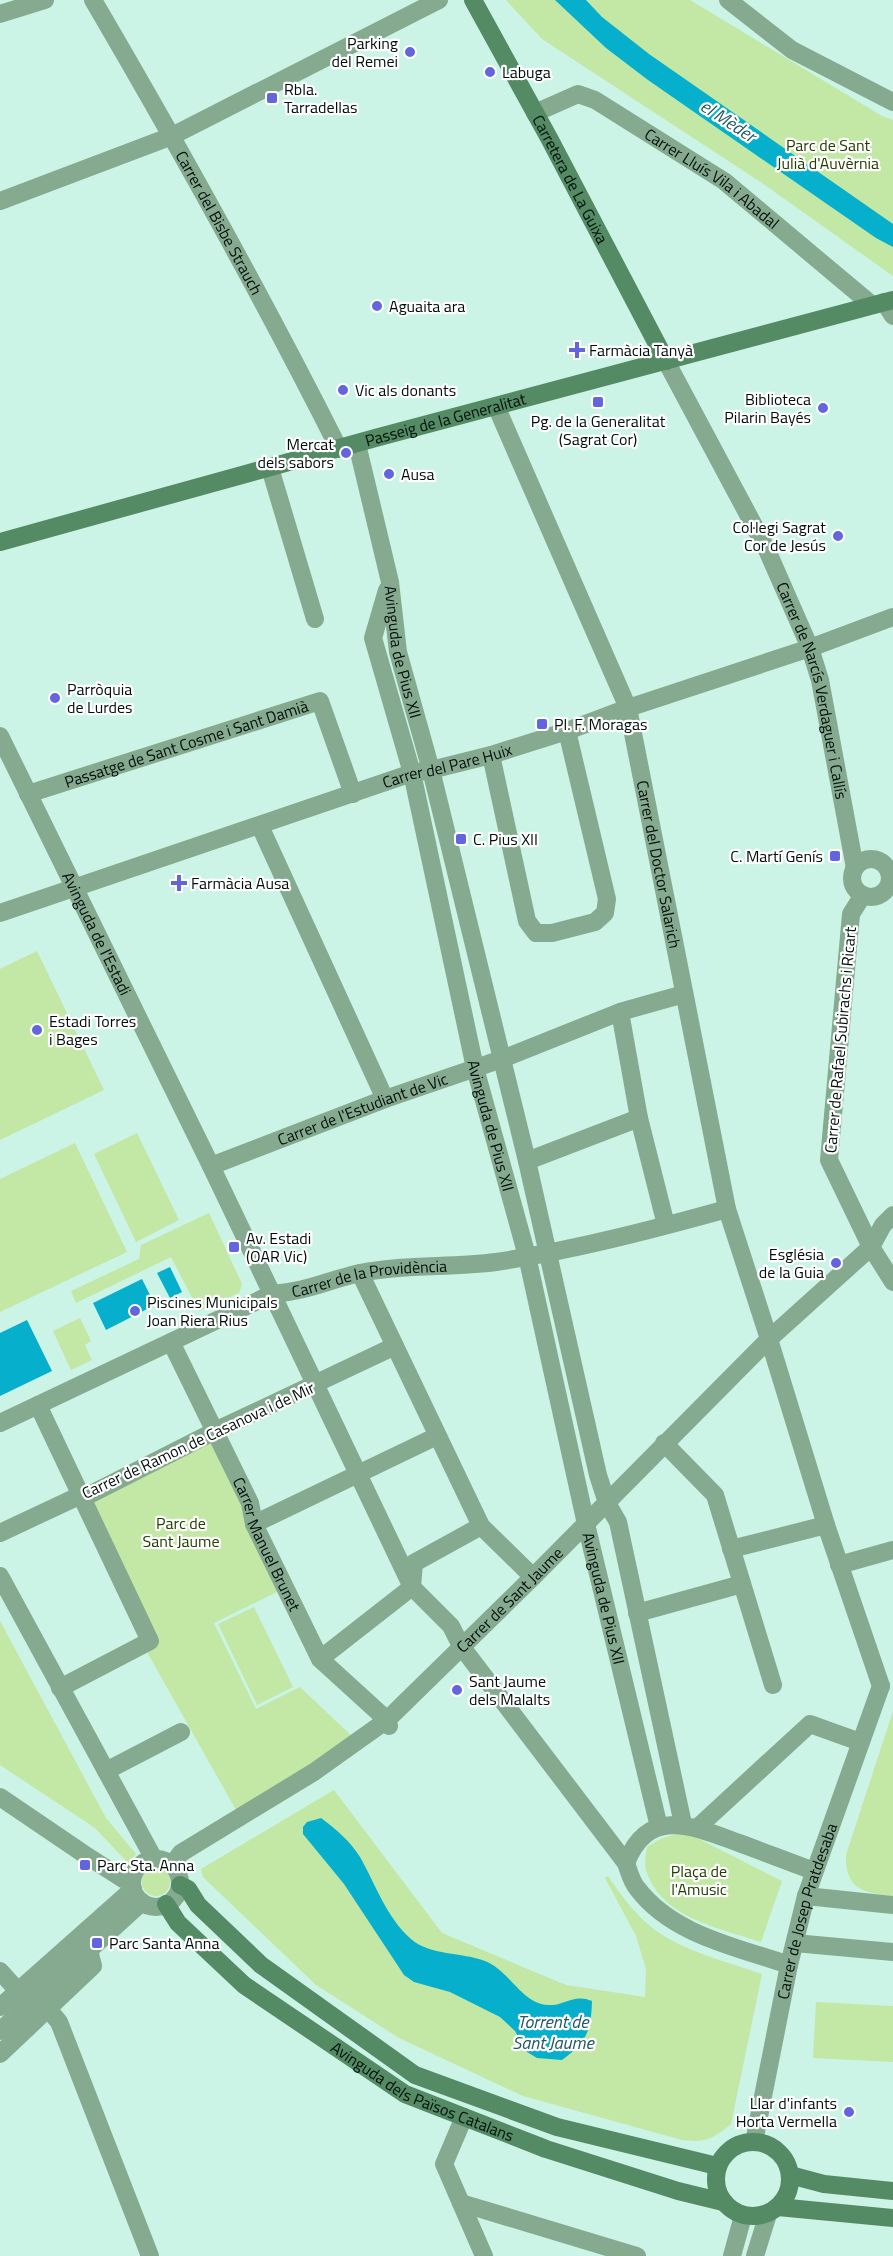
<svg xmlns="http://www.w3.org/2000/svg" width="893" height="2256" font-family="'Titillium Web',sans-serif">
  <rect width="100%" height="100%" fill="#cbf3e6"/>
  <path fill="#c3e7a5" d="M506,0H690L882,116L893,120V276L762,183L542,39Z
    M37,951L104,1090L0,1140V969Z
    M137,1133L179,1220L136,1242L94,1154Z
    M75,1143L127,1252L0,1312V1179Z
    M209,1213L242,1284L239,1293L199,1311L171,1257L76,1303L71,1291L139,1259L141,1245Z
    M80,1318L91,1341L85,1345L92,1360L71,1370L53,1331Z
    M215,1431L285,1588L214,1623L256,1709L300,1687L357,1741L240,1817L143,1645L87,1496Z
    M254,1607L293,1687L257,1705L218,1624Z
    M0,1621L106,1818L136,1854L128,1863L95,1828L0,1765Z
    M893,1711V1896C864,1893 845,1890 846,1855Z
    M334,1790L442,1933L566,1985L645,1997L646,1969L636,1936L605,1878L608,1876C622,1897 637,1917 658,1932C684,1951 731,1963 762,1974L731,2124C713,2139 705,2143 682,2140L523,2096L399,2038L316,1985L203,1877L201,1869Z
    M677,1834L695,1837L782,1881L761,1942C719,1928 661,1918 646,1870C644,1863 646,1854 647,1847L662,1838Z
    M142 1882a14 14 0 1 1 28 0a14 14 0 1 1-28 0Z
    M816,2002L893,2006V2062L813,2058Z"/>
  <path fill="#06afcc" d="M555,0H586L602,17L649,54L893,224V247L876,238L648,80L606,48Z
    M170,1267L182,1292L170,1298L157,1273Z
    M142,1279L155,1305L106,1330L93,1303Z
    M27,1320L52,1371L0,1396V1333Z
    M321,1818C336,1829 350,1841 360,1857C376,1885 386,1917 411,1939C430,1956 462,1952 485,1961C509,1970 522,2004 548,2005C564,2006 575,1993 592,2001C591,2031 587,2042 562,2060L537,2058L527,2052L515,2031L500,2017L450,1992L414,1982L404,1975L344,1884L303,1834V1827L307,1822Z"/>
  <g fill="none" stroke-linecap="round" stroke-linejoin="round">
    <g stroke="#86aa8f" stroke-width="18">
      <path id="s1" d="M93,0C179,147 262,296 339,449"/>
      <path d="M728,0L792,50L893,102"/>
      <path d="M0,14L45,0"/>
      <path id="s2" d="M535,113L578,94L595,100L724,181L872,305"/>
      <path d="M0,201L172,136L439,0"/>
      <path d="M884,302L893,316"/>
      <path id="s3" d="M666,361L767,550L810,648L820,680L855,868"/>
      <path id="s4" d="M496,406L628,708L727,1209L769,1339L826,1525L881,1686"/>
      <path id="s5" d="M357,444L390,582L398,652L431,770L527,1161L598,1475L607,1503L618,1522L683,1824"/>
      <path d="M270,468L315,619"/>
      <path id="s6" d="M387,590L373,638L412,773L475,1068L527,1256L586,1524L659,1827"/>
      <path id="s7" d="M0,736L211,1166L412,1587L451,1626L461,1646L626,1863C629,1871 631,1881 637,1888C672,1935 737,1947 789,1965"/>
      <path d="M491,755L527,921L536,933H552L595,922L605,913L607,899L567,731"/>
      <path id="s8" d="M28,794L320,701L353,794"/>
      <path d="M260,826L385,1099"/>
      <circle cx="871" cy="878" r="19"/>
      <path d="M863,895L851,914L829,1160L871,1247L893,1282"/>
      <path id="s9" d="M0,913L412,773L431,770L491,755L567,731L628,708L810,648L893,617"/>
      <path d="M620,1012L639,1118L666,1225"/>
      <path d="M527,1161L639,1118"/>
      <path id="s10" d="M211,1166L385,1099L502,1059L620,1012L684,994"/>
      <path d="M360,1273L481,1526L533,1577"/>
      <path id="s11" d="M171,1342L250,1503L254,1524L320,1659L387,1720L389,1726"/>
      <path d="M38,1405L150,1641L60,1688"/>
      <path id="s12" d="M0,1423L272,1294C306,1292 328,1280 360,1273C405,1264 451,1268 496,1262C574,1250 651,1230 727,1209"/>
      <path d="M664,1443L715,1495L773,1685"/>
      <path d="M254,1524L437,1436"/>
      <path d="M0,1533L81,1495L87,1496L215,1431L395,1346"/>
      <path d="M731,1549L826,1525"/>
      <path d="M839,1565L893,1550"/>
      <path d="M0,1576L154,1859"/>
      <path d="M637,1613L742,1584"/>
      <path d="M320,1659L412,1587L414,1563L481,1526"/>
      <path d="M106,1771L181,1732"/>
      <path d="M0,1797L84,1854L123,1879L131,1882"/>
      <path d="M697,1828L810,1724L860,1742"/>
      <circle cx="156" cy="1883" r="24"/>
      <path d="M626,1863C649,1805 695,1827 739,1843C764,1852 789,1862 814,1871"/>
      <path id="s13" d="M172,1865L181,1853L314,1772L387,1720L533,1577L769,1339L871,1247L883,1225L893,1215"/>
      <path d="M806,1896L893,1905"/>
      <path d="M795,1943L893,1952"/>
      <path d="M0,1971L18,1991"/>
      <path d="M0,2007L133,1889"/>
      <path d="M49,2010L59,2022L150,2256"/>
      <path d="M0,2031L142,1902"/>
      <path d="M0,2054L93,1966L89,1950"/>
      <path d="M464,2117L444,2164L484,2256"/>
      <path id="s14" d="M754,2142L789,1965L806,1896L881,1686"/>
      <path d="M461,2203L637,2256"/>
      <path d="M732,2256L743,2216"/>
      <path d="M755,2256L768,2214"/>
    </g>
    <g stroke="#548b64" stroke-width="18">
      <path id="s15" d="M473,0L549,138L666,361"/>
      <path id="s16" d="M0,542L379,437L893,300"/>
      <path d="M180,1885L188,1889L198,1905L261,1965L415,2075L557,2127L717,2166"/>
      <path id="s17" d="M166,1904L178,1923L244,1985L405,2094L546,2149L678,2191L723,2202"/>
      <circle cx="753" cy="2179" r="37"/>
      <path d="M790,2175L824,2184L893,2191"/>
      <path d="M778,2207L893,2218"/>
    </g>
  </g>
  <g fill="#6265de" stroke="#fff" stroke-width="2">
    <circle cx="410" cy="52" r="6"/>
    <circle cx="490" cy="72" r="6"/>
    <rect x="266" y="92" width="12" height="12" rx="3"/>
    <circle cx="377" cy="306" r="6"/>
    <path d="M574 341h6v6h6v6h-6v6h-6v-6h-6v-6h6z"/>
    <circle cx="343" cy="390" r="6"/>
    <rect x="592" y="396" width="12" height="12" rx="3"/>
    <circle cx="823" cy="408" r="6"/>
    <circle cx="346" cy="453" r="6"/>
    <circle cx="389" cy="474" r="6"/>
    <circle cx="838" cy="536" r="6"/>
    <circle cx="55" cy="698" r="6"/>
    <rect x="536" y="718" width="12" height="12" rx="3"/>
    <rect x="455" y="833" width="12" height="12" rx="3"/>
    <rect x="829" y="850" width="12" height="12" rx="3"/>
    <path d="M176 874h6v6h6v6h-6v6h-6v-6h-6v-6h6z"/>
    <circle cx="37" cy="1030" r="6"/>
    <rect x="228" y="1241" width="12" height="12" rx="3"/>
    <circle cx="836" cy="1263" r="6"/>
    <circle cx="135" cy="1311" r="6"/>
    <circle cx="457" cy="1690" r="6"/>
    <rect x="79" y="1859" width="12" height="12" rx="3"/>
    <rect x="91" y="1937" width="12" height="12" rx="3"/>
    <circle cx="849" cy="2112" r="6"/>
  </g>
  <g text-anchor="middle" stroke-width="4.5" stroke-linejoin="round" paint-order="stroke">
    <g font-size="16" fill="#020e0b" stroke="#fff" text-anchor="start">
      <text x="398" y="49" text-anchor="end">Parking<tspan x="398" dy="18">del Remei</tspan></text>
      <text x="502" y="78">Labuga</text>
      <text x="284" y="95">Rbla.<tspan x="284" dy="18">Tarradellas</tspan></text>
      <text x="389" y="312">Aguaita ara</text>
      <text x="589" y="356">Farmàcia Tanyà</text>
      <text x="355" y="396">Vic als donants</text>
      <text x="811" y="405" text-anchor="end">Biblioteca<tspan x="811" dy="18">Pilarin Bayés</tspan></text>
      <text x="598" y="427" text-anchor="middle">Pg. de la Generalitat<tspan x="598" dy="18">(Sagrat Cor)</tspan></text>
      <text x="334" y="450" text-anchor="end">Mercat<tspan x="334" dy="18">dels sabors</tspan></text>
      <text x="401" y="480">Ausa</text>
      <text x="826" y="533" text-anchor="end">Col·legi Sagrat<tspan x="826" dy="18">Cor de Jesús</tspan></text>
      <text x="67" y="695">Parròquia<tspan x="67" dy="18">de Lurdes</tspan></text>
      <text x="554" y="730">Pl. F. Moragas</text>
      <text x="473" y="845">C. Pius XII</text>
      <text x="823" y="862" text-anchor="end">C. Martí Genís</text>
      <text x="191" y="889">Farmàcia Ausa</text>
      <text x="49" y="1027">Estadi Torres<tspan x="49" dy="18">i Bages</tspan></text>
      <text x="246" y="1244">Av. Estadi<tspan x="246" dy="18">(OAR Vic)</tspan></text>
      <text x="824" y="1260" text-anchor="end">Església<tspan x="824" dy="18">de la Guia</tspan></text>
      <text x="147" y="1308">Piscines Municipals<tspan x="147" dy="18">Joan Riera Rius</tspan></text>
      <text x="469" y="1687">Sant Jaume<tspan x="469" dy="18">dels Malalts</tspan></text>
      <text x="97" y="1871">Parc Sta. Anna</text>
      <text x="109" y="1949">Parc Santa Anna</text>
      <text x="837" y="2109" text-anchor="end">Llar d'infants<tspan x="837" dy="18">Horta Vermella</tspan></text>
    </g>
    <g font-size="16" fill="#233e00" stroke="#fff">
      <text x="828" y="151">Parc de Sant<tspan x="828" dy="18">Julià d'Auvèrnia</tspan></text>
      <text x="181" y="1529">Parc de<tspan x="181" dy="18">Sant Jaume</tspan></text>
      <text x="699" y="1877">Plaça de<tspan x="699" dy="18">l'Amusic</tspan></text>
    </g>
    <g font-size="16" fill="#020e0b" stroke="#fff">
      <text dy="6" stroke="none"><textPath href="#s2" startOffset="206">Carrer Lluís Vila i Abadal</textPath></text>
      <text dy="6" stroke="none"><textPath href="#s15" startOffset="204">Carretera de La Guixa</textPath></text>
      <text dy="6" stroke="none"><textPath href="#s1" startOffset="256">Carrer del Bisbe Strauch</textPath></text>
      <text dy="6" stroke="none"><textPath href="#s16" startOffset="462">Passeig de la Generalitat</textPath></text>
      <text dy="6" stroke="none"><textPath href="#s5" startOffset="213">Avinguda de Pius XII</textPath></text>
      <text dy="6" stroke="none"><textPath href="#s3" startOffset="363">Carrer de Narcís Verdaguer i Callís</textPath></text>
      <text dy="6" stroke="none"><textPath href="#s8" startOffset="166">Passatge de Sant Cosme i Sant Damià</textPath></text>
      <text dy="6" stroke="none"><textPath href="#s9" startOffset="471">Carrer del Pare Huix</textPath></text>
      <text dy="6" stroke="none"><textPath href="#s4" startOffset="489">Carrer del Doctor Salarich</textPath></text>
      <text dy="6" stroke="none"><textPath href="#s7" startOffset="220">Avinguda de l'Estadi</textPath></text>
      <text transform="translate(840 1040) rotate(-85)" y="6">Carrer de Rafael Subirachs i Ricart</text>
      <text dy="6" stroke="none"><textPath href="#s10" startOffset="162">Carrer de l'Estudiant de Vic</textPath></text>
      <text dy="6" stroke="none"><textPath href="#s6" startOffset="552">Avinguda de Pius XII</textPath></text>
      <text dy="6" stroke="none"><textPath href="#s12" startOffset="400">Carrer de la Providència</textPath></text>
      <text transform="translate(198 1440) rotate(-25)" y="6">Carrer de Ramon de Casanova i de Mir</text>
      <text dy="6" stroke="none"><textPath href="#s11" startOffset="224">Carrer Manuel Brunet</textPath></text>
      <text dy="6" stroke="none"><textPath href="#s6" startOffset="1038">Avinguda de Pius XII</textPath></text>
      <text dy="6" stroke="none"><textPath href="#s13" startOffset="432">Carrer de Sant Jaume</textPath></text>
      <text dy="6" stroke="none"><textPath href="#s14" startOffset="237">Carrer de Josep Pratdesaba</textPath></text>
      <text dy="6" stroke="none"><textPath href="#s17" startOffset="322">Avinguda dels Països Catalans</textPath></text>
    </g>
    <g font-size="18" font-style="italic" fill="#215966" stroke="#fff">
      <text transform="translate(728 121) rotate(33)" y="6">el Mèder</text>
      <text x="553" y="2028">Torrent de<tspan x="553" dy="21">Sant Jaume</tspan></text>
    </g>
  </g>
</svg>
